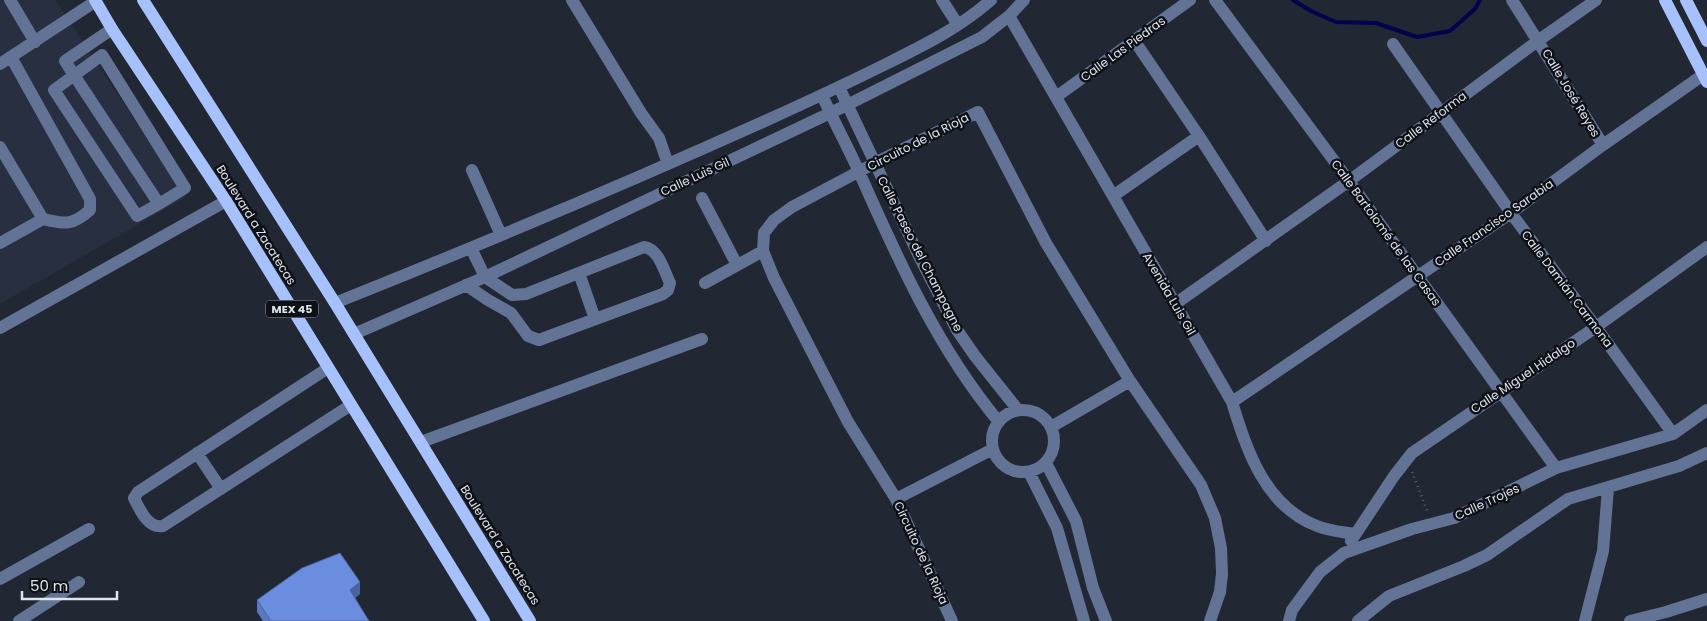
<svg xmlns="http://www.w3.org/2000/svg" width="1707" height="621" font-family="Poppins,sans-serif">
  <rect width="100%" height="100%" fill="#212733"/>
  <path fill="#272f41" d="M0,0H55L186,197L0,304Z"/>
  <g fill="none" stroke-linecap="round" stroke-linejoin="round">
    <path stroke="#02024e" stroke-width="4" d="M1293,0L1311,11L1336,22L1376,23L1417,37L1450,31L1475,9L1480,0"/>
    <path stroke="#5c616c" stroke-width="2.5" stroke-dasharray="1 4" stroke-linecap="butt" d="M1412,472L1428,513"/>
    <path stroke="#637396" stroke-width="12" d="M10,0L35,42
      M572,0L641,113L659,138L668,164
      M942,0L958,25
      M1215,0L1349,181L1556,468
      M1512,0L1603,145
      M1009,16L1232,402C1247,451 1265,506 1317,526C1329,531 1343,532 1355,534
      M112,29L65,61L74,75L159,204L137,216L54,90L102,55L185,188L159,204
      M1134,40L1199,136L1266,241
      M1393,44L1511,213L1596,327L1673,434
      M0,64L96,1
      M839,87L919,256L957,330L975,356L1018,410
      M822,95C834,122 848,147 860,174C898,260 938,349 999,422
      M1056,97L1190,0
      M0,147L43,219
      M472,170L501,235
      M1113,196L1199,136
      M702,198L737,265
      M0,243L43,219C65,224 72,226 90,210V199L11,57
      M579,273L595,319
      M705,283L763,251
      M466,285L488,300L511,313L528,336L539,340L663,294L668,290L670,283C664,271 659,249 644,247L526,294L512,295L485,277L471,248
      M335,303C480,245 623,185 765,121C807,102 848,83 888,63C926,44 959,28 991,0
      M1175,304L1349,181L1539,40L1596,0
      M0,328L226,201
      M354,334L485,277L847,105L982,37L1009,16L1024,0
      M328,368L138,492L134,498C140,510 148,529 163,526L351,405
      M1232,402L1511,213L1603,145L1703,75
      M992 441a31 31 0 1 1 62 0a31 31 0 1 1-62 0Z
      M1051,427L1130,381
      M421,442L702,339
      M197,453L221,489
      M1046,463L1076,521L1093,588L1106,621
      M1029,472L1057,528L1084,621
      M896,499L993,449
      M1351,541L1394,476L1412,453L1596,327L1707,247
      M0,579L89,529
      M19,621L79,582
      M952,621L896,499L848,422L774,278L763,251L764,233L774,220L792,207L875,163L978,112L1046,243L1130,381L1201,485L1215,518L1221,548L1222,574L1220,592L1210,621
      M1289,621L1292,610L1320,572L1344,553L1412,529L1454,518L1556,468L1673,434L1707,410
      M1358,621L1389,596L1464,566L1487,555L1568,499L1679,466L1707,453
      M1585,621L1603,551L1608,488
      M1630,621L1666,612L1707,599"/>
    <path stroke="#a6c1fb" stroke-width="12" d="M95,0L112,29L226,201L484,621
      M143,0L335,303L530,621
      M1665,0L1707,82
      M1686,0L1707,41"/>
  </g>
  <path fill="#5b79c0" d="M360,594L355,598L369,621H263L257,612V600Z"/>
  <path fill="#4a639c" d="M360,582V594L350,602V590Z"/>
  <path fill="#6a8ddf" stroke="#4a639c" d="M340,553L360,582L350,590L369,621H271L257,600L302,568Z"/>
  <g text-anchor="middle" stroke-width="5" stroke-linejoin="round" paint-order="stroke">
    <rect fill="#0d1015" stroke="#a1a4ac" stroke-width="1" x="266" y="300.5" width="52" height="17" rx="4"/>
    <g font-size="11" font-weight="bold" fill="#e0e4ed">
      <text x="292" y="313">MEX 45</text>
    </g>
    <g font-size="12" fill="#e0e4ed" stroke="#0d1015">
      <text transform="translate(1123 49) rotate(-36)" y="4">Calle Las Piedras</text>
      <text transform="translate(1571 93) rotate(59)" y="4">Calle José Reyes</text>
      <text transform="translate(1431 120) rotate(-37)" y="4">Calle Reforma</text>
      <text transform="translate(918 142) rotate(-27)" y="4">Circuito de la Rioja</text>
      <text transform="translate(695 177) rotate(-25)" y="4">Calle Luis Gil</text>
      <text transform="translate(1494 223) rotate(-35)" y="4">Calle Francisco Sarabia</text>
      <text transform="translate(256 225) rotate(58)" y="4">Boulevard a Zacatecas</text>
      <text transform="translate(1386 233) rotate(54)" y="4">Calle Bartolomé de las Casas</text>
      <text transform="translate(920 254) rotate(63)" y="4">Calle Paseo del Champagne</text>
      <text transform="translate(1567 289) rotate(53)" y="4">Calle Damián Carmona</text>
      <text transform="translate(1169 294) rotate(60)" y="4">Avenida Luis Gil</text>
      <text transform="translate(1523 376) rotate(-34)" y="4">Calle Miguel Hidalgo</text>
      <text transform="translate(1487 502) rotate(-25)" y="4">Calle Trojes</text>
      <text transform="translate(500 545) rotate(58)" y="4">Boulevard a Zacatecas</text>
      <text transform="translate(921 553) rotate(65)" y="4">Circuito de la Rioja</text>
    </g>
  </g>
  <path d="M22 591v8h95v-8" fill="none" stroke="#e0e4ed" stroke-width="2.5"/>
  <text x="30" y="591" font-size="15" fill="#e0e4ed" stroke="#0d1015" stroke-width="4" paint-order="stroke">50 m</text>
</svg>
